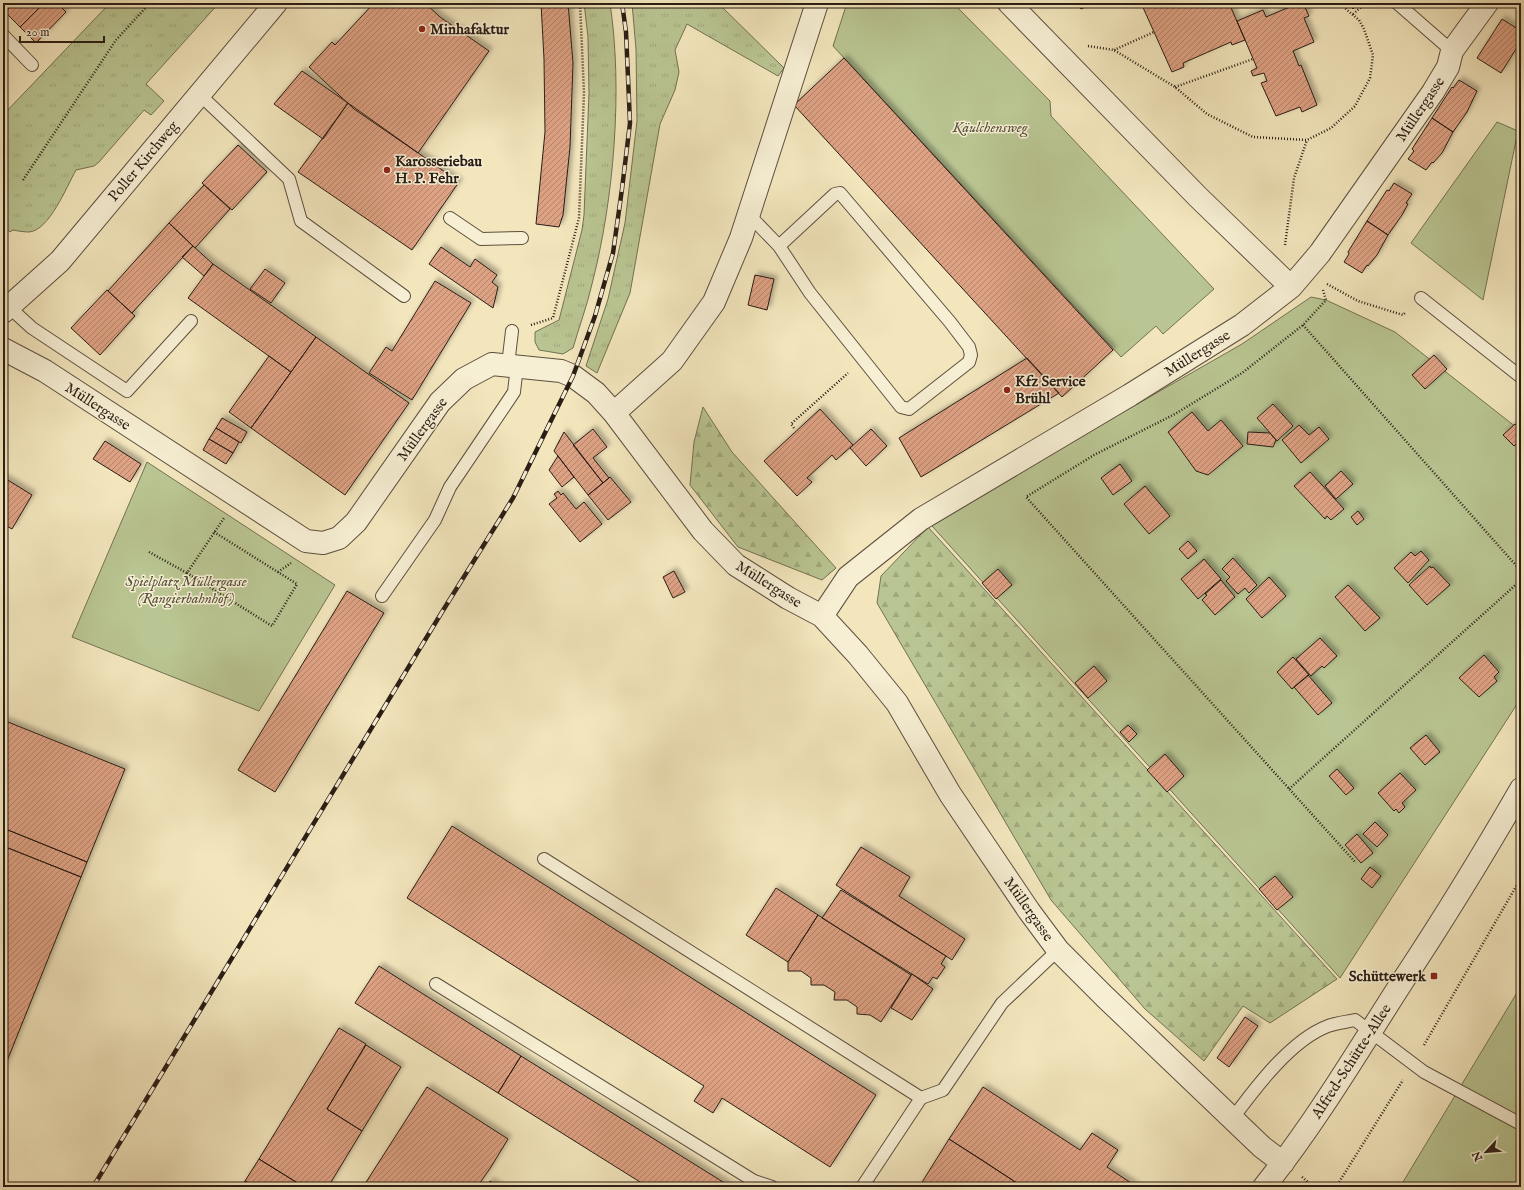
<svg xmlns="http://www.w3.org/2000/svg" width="1524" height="1190" font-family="'IM FELL English',serif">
  <defs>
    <pattern id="grass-tufts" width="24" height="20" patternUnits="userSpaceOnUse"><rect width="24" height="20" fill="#b9c592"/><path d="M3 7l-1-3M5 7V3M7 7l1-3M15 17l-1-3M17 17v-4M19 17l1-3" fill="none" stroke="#9fa97d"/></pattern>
    <pattern id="forest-firs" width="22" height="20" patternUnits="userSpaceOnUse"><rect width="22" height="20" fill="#b9c592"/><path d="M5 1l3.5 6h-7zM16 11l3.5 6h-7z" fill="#9fa97d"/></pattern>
    <pattern id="building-hatch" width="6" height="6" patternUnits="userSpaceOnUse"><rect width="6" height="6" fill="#dda183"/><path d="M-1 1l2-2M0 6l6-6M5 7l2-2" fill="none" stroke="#b3836a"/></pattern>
    <filter id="shadow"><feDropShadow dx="3.5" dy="-3.5" stdDeviation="2" flood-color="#0004"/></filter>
  </defs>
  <rect width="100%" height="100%" fill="#f3e6bd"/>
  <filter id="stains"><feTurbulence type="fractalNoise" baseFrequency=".005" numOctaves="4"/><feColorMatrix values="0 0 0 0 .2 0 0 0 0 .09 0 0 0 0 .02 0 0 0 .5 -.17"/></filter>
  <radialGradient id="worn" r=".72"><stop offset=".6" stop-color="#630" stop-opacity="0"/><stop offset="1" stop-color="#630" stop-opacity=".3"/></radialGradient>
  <path fill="url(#grass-tufts)" stroke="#727154" d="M110,3H219L146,84L164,101L151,115L144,110L99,162L94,166L76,170C67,186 49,231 29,232C24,232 18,231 13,230L10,232L3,225V115Z
    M584,3H610C623,90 614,199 592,284C587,306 579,327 573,348L563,354L539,350L535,342V332L559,320L582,230L584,215L589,93L588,37Z
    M632,3H718L784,68L778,76L687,24L675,50L679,72L675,90L660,124L630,293L597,373L586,366L608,299L625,223L637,121L636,49Z"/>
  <path fill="url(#forest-firs)" stroke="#727154" d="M703,407L732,452L836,568L822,580L738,547L690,485L694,442Z
    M928,527L1337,979L1270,1023L1243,1006L1204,1061L1145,1009L1051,900L877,603L881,576Z"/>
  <path fill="#b9c592" stroke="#727154" d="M847,3H953L1050,101L1051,116L1214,289L1163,334L1156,326L1121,357L833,46Z
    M1497,122L1518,131L1483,300L1411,243Z
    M1311,297L1326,300L1395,332L1521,431V698L1340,978L932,526L1118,415L1242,344Z
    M147,462L335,585L259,711L72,637Z
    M1521,986V1187H1400Z"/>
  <path fill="url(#building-hatch)" stroke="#2a1d15" filter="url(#shadow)" d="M3,3H13L5,12Z
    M13,3H44L20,27L5,12Z
    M44,3H57L66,12L36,43L20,27Z
    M374,3H425L440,17L489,51L418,153L354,109L309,67L332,42L335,45Z
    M459,3H469L465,8Z
    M541,3H568L573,63L570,147L563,215L559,227L536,224L545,132L544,59Z
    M1067,3H1094L1081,9L1078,4L1069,7Z
    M1141,3H1229L1245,40L1232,45L1231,42L1183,63L1184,67L1172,72Z
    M1299,3H1303L1309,16L1304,18L1314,42L1293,51L1299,66L1301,65L1317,105L1302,112L1300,107L1276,116L1261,83L1267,81L1264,73L1253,76L1251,71L1257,68L1237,21L1263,10L1266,17Z
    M1347,3H1359L1353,9Z
    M1502,19L1521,31V41L1501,73L1477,58Z
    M844,58L1113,350L1062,397L794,105Z
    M302,71L348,103L323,139L274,104Z
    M1459,80L1477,91L1467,112L1453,132L1432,118L1452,87L1453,88Z
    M348,103L459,182L412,250L298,172Z
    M1432,118L1453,132L1442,153L1433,163L1432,162L1426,170L1408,159L1414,151L1412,149Z
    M238,145L267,172L232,210L202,183Z
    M1394,183L1412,194L1406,203L1408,204L1402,215L1388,235L1367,221L1387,190L1389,191Z
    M204,185L230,209L195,248L169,223Z
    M1367,221L1388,235L1377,255L1368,266L1367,265L1362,273L1344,262L1349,254L1348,252Z
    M169,223L193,246L132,313L108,291Z
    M193,246L213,264L204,276L182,257Z
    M441,247L470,267L475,259L497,275L492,282L498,287L493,308L429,264Z
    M213,264L316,337L291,372L188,298Z
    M265,269L285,283L271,303L250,289Z
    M755,275L774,279L767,310L748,305Z
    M435,281L471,303L412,400L369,373L386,347L392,351Z
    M107,290L135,316L100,355L71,328Z
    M316,337L409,403L345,495L251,428Z
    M1434,355L1447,369L1425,389L1412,375Z
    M269,356L291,372L251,428L229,412Z
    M1027,358L1059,393L921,477L899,438Z
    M1273,404L1293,426L1277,441L1257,418Z
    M820,409L853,445L836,460L832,455L807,478L812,482L797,496L764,461Z
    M1192,412L1208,431L1221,420L1243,446L1208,475L1196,471L1168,432Z
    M222,418L247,432L241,443L216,428Z
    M1515,424L1521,430V439L1514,446L1503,435Z
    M1299,425L1309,435L1319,427L1329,439L1301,463L1282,440Z
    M216,428L239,442L233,453L209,439Z
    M593,429L607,447L593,458L609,478L603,483L573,445Z
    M871,429L887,446L866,466L850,448Z
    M564,432L603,483L588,495L554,451Z
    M1248,432L1270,433L1276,440L1273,447L1247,444Z
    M209,439L233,453L226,464L203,450Z
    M105,441L141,464L130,482L93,459Z
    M558,456L574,477L562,487L549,470Z
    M1120,464L1132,481L1113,495L1101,478Z
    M1341,471L1353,484L1336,499L1325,486Z
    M1310,472L1344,509L1331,520L1327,516L1325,519L1294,486Z
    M3,477L32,495L12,529L3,524Z
    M610,477L631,502L608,520L588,495Z
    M1145,486L1170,516L1149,534L1124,504Z
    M558,491L561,495L563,493L576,509L584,502L602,524L580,542L549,504L557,498L554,494Z
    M1358,511L1364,519L1357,525L1351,517Z
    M1188,541L1197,551L1188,559L1179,549Z
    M1421,551L1429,560L1408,583L1394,568L1411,552L1415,556Z
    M1233,558L1257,585L1249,593L1245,588L1238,594L1226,581L1230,577L1222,569Z
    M1204,559L1221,579L1198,599L1181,579Z
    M1430,566L1431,568L1433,567L1450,585L1427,605L1409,585Z
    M998,569L1012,585L996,599L982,583Z
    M674,571L685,592L673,598L663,577Z
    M1269,577L1286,596L1262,618L1246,599Z
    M1221,580L1235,597L1215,615L1202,600L1207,595L1205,594Z
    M1348,585L1380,618L1365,631L1335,597Z
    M347,591L384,613L275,792L238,770Z
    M1320,638L1337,656L1324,668L1322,666L1311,676L1296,659Z
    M1484,655L1499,672L1494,677L1497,681L1479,697L1459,678Z
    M1293,657L1309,675L1292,689L1277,672Z
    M1094,666L1107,681L1088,698L1075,683Z
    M1308,675L1332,703L1318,715L1294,687Z
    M3,720L125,769L87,862L3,828Z
    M1128,725L1137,734L1129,742L1120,732Z
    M1426,735L1440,752L1425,765L1410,748Z
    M1165,754L1184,776L1167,792L1147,770Z
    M1337,769L1354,788L1346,795L1329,776Z
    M1400,773L1416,790L1402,803L1405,807L1399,813L1396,809L1394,811L1378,793Z
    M1375,822L1388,835L1377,847L1363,834Z
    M452,826L876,1095L830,1167L722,1098L713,1113L694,1101L704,1086L407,898Z
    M3,828L87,862L81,877L3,846Z
    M1357,834L1373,853L1361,863L1345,845Z
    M3,846L81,877L3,1071Z
    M861,847L910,877L899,896L965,939L952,960L836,885Z
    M1370,867L1381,876L1372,888L1361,879Z
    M1275,876L1293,897L1277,910L1259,889Z
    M776,888L818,915L788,962L746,935Z
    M841,890L946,956L941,964L945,967L937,979L933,977L928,984L822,918Z
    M818,915L911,975L881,1022L870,1015L857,1014V1007L847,1000H834L835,992L824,985H811V978L801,971H788V962Z
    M379,966L521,1056L498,1093L355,1003Z
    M912,974L933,989L912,1020L891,1008Z
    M1245,1017L1258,1026L1229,1067L1217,1058Z
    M339,1028L366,1044L327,1109L362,1131L328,1187H304L259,1159Z
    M366,1045L401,1067L362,1131L327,1109Z
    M521,1056L731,1187H648L498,1093Z
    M427,1087L508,1139L491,1167L477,1187H363Z
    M983,1087L1080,1150L1092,1133L1118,1150L1107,1167L1137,1187H1023L949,1139Z
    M949,1139L982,1160L1023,1187H919Z
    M259,1159L304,1187H255L245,1181Z
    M245,1181L255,1187H242Z
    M490,1181L500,1187H486Z"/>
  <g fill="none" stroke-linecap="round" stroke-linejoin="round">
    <g stroke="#5c4f3f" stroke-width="14">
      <path id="service" d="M1397,3L1452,51
        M3,35L32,65
        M199,94L289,179L301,221L404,296
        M749,215L779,246L810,293L901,407L909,409L969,362L971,355L969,347L950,322L840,193L835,194L779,246
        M450,218L481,239L522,238
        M1421,298L1521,377
        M9,307L32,328L127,391L191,321
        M508,365L512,331
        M382,596L435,520L450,487L514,392L517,366
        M544,859L921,1098L943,1090L1002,1003L1058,950
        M436,984L754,1181L772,1187
        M1233,1118C1256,1087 1291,1040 1328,1026C1336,1023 1346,1022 1355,1020L1424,1072L1521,1124
        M862,1187L921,1098"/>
    </g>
    <g stroke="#5c4f3f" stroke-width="24">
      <path id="minor" d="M1009,3L1198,197L1291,287
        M3,312L60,261L276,3
        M3,349L45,371L306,541L323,543L339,538L356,522L440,402L464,379L492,364L561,371L573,376L596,393L614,413L703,531L736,565L788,598L822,616L858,655L897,703L950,794L1029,911L1058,950L1105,997L1262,1147L1283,1163
        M614,413L672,361L714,302L741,238L817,3
        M822,616L848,577L921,519L1130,395L1242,325L1291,287L1320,253L1433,92L1448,67L1452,51L1487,3
        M1264,1187C1316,1122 1359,1049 1404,979C1445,917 1484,853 1521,789"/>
    </g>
    <path stroke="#2a1d15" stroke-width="2.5" stroke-dasharray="1 2" stroke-linecap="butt" d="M1353,14L1366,3
      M1088,46L1114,50L1175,87L1207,114L1253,137L1307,140L1331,128L1355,106L1370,78L1373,55L1364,29L1359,20L1339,3
      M1114,50L1154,32
      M1175,87L1253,59
      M23,180L116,40L150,3
      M1285,245L1294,178L1307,140
      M1327,284L1358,301L1403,315L1406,312
      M1323,290L1326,300L1303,325L1242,373L1175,414L1094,455L1026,497L1356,863
      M531,325L553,318L579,218L584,93L580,3
      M1303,325L1521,571
      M794,428L791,424L848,373
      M214,532L297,584L272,626L187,573L224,518
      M149,552L187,573
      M278,572L291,563
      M1289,789L1521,580
      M1424,1045L1521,878
      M1302,1177L1314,1187
      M1336,1187L1403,1080"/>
    <use href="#service" stroke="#f7efd4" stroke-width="12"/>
    <use href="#minor" stroke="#f7efd4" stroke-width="22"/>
    <g stroke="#2a1d15" stroke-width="4.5">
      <path id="rail" d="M93,1187L442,612L513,498L573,376L595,316L613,253L622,189L630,123L626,32L622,3"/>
    </g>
    <use href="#rail" stroke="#f7efd4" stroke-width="3" stroke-dasharray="9" stroke-linecap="butt"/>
  </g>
  <g fill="#8f2418" stroke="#f7efd4" stroke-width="1.5">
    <circle cx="422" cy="29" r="4"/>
    <circle cx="387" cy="170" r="4"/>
    <circle cx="1007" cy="390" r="4"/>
    <rect x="1430" y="972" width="8" height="8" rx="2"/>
  </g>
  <g text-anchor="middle" stroke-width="3" stroke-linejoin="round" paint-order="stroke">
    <g font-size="15" font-weight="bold" fill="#2a1d15" stroke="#f7efd4" text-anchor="start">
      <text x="430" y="34">Minhafaktur</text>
      <text x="395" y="166">Karosseriebau<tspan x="395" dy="17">H. P. Fehr</tspan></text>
      <text x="1015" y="386">Kfz Service<tspan x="1015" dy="17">Brühl</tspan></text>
      <text x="1426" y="981" text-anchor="end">Schüttewerk</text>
    </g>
    <g font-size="15" fill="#2a1d15" stroke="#f7efd4">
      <text transform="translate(1420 109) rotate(-56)" y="5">Müllergasse</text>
      <text transform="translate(143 161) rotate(-50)" y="5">Poller Kirchweg</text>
      <text transform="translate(1197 353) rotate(-32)" y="5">Müllergasse</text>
      <text transform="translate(98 406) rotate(33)" y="5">Müllergasse</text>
      <text transform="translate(422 429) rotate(-54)" y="5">Müllergasse</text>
      <text transform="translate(769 584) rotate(32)" y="5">Müllergasse</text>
      <text transform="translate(1029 909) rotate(55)" y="5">Müllergasse</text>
      <text transform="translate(1351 1061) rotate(-57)" y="5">Alfred-Schütte-Allee</text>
    </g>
    <g font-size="15" font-style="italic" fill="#554f3a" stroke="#f7efd4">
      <text x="990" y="132">Käulchensweg</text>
      <text x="186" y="586">Spielplatz Müllergasse<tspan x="186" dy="17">(Rangierbahnhof)</tspan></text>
    </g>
  </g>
  <rect width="1524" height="1190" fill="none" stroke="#f3e6bd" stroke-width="16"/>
  <rect x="4" y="4" width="1516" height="1182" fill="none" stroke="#2a1d15" stroke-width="2"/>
  <rect x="8" y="8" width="1508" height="1174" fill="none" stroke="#2a1d15"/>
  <g transform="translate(1486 1152) rotate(244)" stroke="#f7efd4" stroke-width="3" paint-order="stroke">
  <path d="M0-3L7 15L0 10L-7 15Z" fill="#2a1d15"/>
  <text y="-6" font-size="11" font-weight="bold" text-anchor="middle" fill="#2a1d15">N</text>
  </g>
  <path d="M20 36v6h84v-6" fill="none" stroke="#2a1d15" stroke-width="2"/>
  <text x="26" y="36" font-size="12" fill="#2a1d15" stroke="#f7efd4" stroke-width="3" paint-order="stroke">20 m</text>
  <rect width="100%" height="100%" filter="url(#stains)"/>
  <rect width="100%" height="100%" fill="url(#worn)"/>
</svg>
